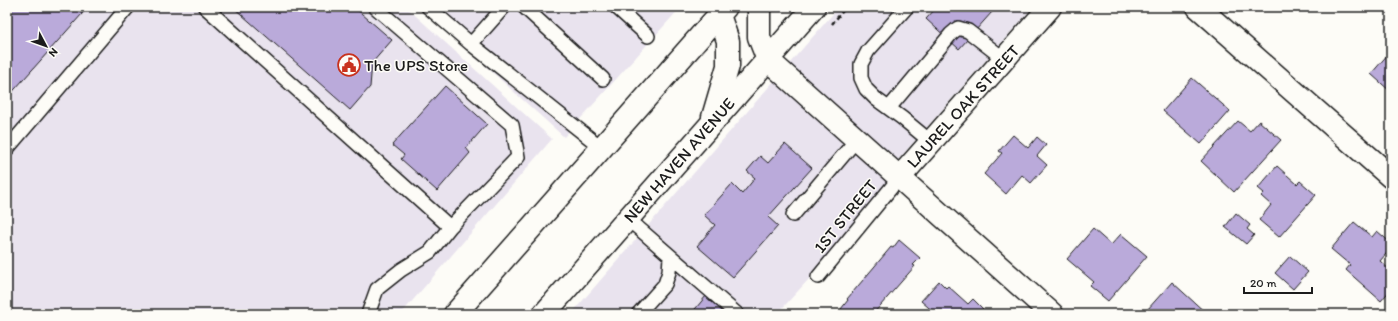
<svg xmlns="http://www.w3.org/2000/svg" width="1398" height="321" font-family="Itim,sans-serif">
  <rect width="100%" height="100%" fill="#fdfcf7"/>
  <filter id="ink" filterUnits="userSpaceOnUse"><feTurbulence type="fractalNoise" baseFrequency=".025" numOctaves="2"/><feDisplacementMap in="SourceGraphic" scale="8" xChannelSelector="R" yChannelSelector="G"/><feConvolveMatrix kernelMatrix="1 2 1 2 8 2 1 2 1" color-interpolation-filters="sRGB"/></filter>
  <g filter="url(#ink)">
    <path fill="#e9e3ee" d="M7,7H406L552,139L401,314H7Z
      M420,7H681L564,137Z
      M839,7H1033L898,160L789,64Z
      M774,81L893,187L777,314H571Z"/>
    <path fill="#baaada" stroke="#1c1c1c" d="M7,7H74L82,14L7,98Z
      M74,7H88L82,14Z
      M233,7H354L392,40L372,63L370,87L350,110Z
      M937,7H992L990,10L992,12L959,49L926,19Z
      M1389,53L1391,55V92L1371,74Z
      M1192,78L1230,111L1201,144L1163,111Z
      M445,86L487,124L466,148L470,153L437,191L401,159L404,155L392,145Z
      M1238,121L1250,131L1259,121L1281,140L1234,192L1201,161Z
      M1013,135L1028,148L1037,137L1046,145L1037,156L1047,165L1031,183L1022,175L1006,194L984,174L1002,153L999,151Z
      M785,144L812,168L768,217L778,226L733,277L697,246L715,225L704,215L732,184L742,194L755,178L747,171L760,156L768,163Z
      M1277,166L1297,184L1300,181L1316,195L1279,237L1259,220L1271,205L1261,196L1264,193L1258,188Z
      M1236,213L1250,225L1247,229L1254,235L1246,244L1225,227Z
      M1354,222L1372,237L1377,231L1391,243V248L1380,261L1391,271V289L1381,301L1346,270L1350,265L1331,249Z
      M1093,229L1111,245L1121,234L1147,256L1108,301L1090,286L1094,282L1067,259Z
      M899,240L920,258L913,265L915,266L873,314H846L841,309L848,300L847,299L891,247L893,248Z
      M1290,256L1308,272L1293,289L1275,273Z
      M939,281L946,288L948,286L968,304L973,299L983,309L980,313L981,314H936L921,301Z
      M1172,282L1207,314H1151L1147,310Z
      M706,296L726,314H691Z"/>
    <g fill="none" stroke-linecap="round" stroke-linejoin="round">
      <g stroke="#1c1c1c" stroke-width="16">
        <path id="service" d="M205,7L450,227
          M428,7L471,44L602,148
          M524,7L603,79
          M616,7L648,36
          M907,7L868,51L861,64V78L866,89L876,99L902,118L931,142
          M471,44L504,7
          M889,108L951,34L958,28L968,31L1004,59
          M7,149L128,7
          M793,215L857,139
          M628,219L737,314
          M818,277L900,177
          M368,314L377,289L401,270L430,252L450,227L518,157L512,125L375,7
          M638,314L665,284L669,272L670,257"/>
      </g>
      <g stroke="#1c1c1c" stroke-width="25">
        <path id="minor" d="M1198,7L1391,177
          M768,60L1052,314
          M900,177L1050,7"/>
      </g>
      <g stroke="#1c1c1c" stroke-width="25">
        <path id="primary" d="M759,7V37L768,60
          M713,117L728,66V41L719,15
          M455,314L726,7
          M544,314L814,7"/>
      </g>
      <path stroke="#1c1c1c" stroke-width="2.5" stroke-dasharray="4 3" stroke-linecap="butt" d="M832,24L846,7"/>
      <use href="#service" stroke="#fdfcf7" stroke-width="13"/>
      <use href="#minor" stroke="#fdfcf7" stroke-width="22"/>
      <use href="#primary" stroke="#fdfcf7" stroke-width="22"/>
    </g>
  </g>
  <defs>
    <g id="civic-ring" transform="scale(1.15)"><circle r="9.5" fill="#fdfcf7" stroke="#c8321e" stroke-width="1.5"/><path d="M-.6-6.5H3V-4.5H.6V-3L4-1V1h2V6H-6V1h2V-1L-.6-3ZM-1.2 2.5V6h2.4V2.5Z" fill="#c8321e"/></g>
  </defs>
  <g fill-rule="evenodd">
    <use href="#civic-ring" x="349" y="65"/>
  </g>
  <g text-anchor="middle" stroke-width="3" stroke-linejoin="round" paint-order="stroke">
    <g font-size="17" fill="#1c1c1c" stroke="#fdfcf7" text-anchor="start">
      <text x="364" y="71">The UPS Store</text>
    </g>
    <g font-size="17" fill="#1c1c1c" stroke="#fdfcf7">
      <text transform="translate(963 106) rotate(-48)" y="6">LAUREL OAK STREET</text>
      <text transform="translate(679 160) rotate(-49)" y="6">NEW HAVEN AVENUE</text>
      <text transform="translate(845 216) rotate(-51)" y="6">1ST STREET</text>
    </g>
  </g>
  <rect width="1398" height="321" fill="none" stroke="#fdfcf7" stroke-width="24"/>
  <rect x="12" y="12" width="1374" height="297" fill="none" stroke="#1c1c1c" stroke-width="1.5" filter="url(#ink)"/>
  <g transform="translate(46 46) rotate(131)" stroke="#fdfcf7" stroke-width="3" paint-order="stroke">
  <path d="M0-3L7 15L0 10L-7 15Z" fill="#1c1c1c"/>
  <text y="-6" font-size="11" font-weight="bold" text-anchor="middle" fill="#1c1c1c">N</text>
  </g>
  <path d="M1244 287v6h68v-6" fill="none" stroke="#1c1c1c" stroke-width="2"/>
  <text x="1250" y="287" font-size="12" fill="#1c1c1c" stroke="#fdfcf7" stroke-width="3" paint-order="stroke">20 m</text>
</svg>
